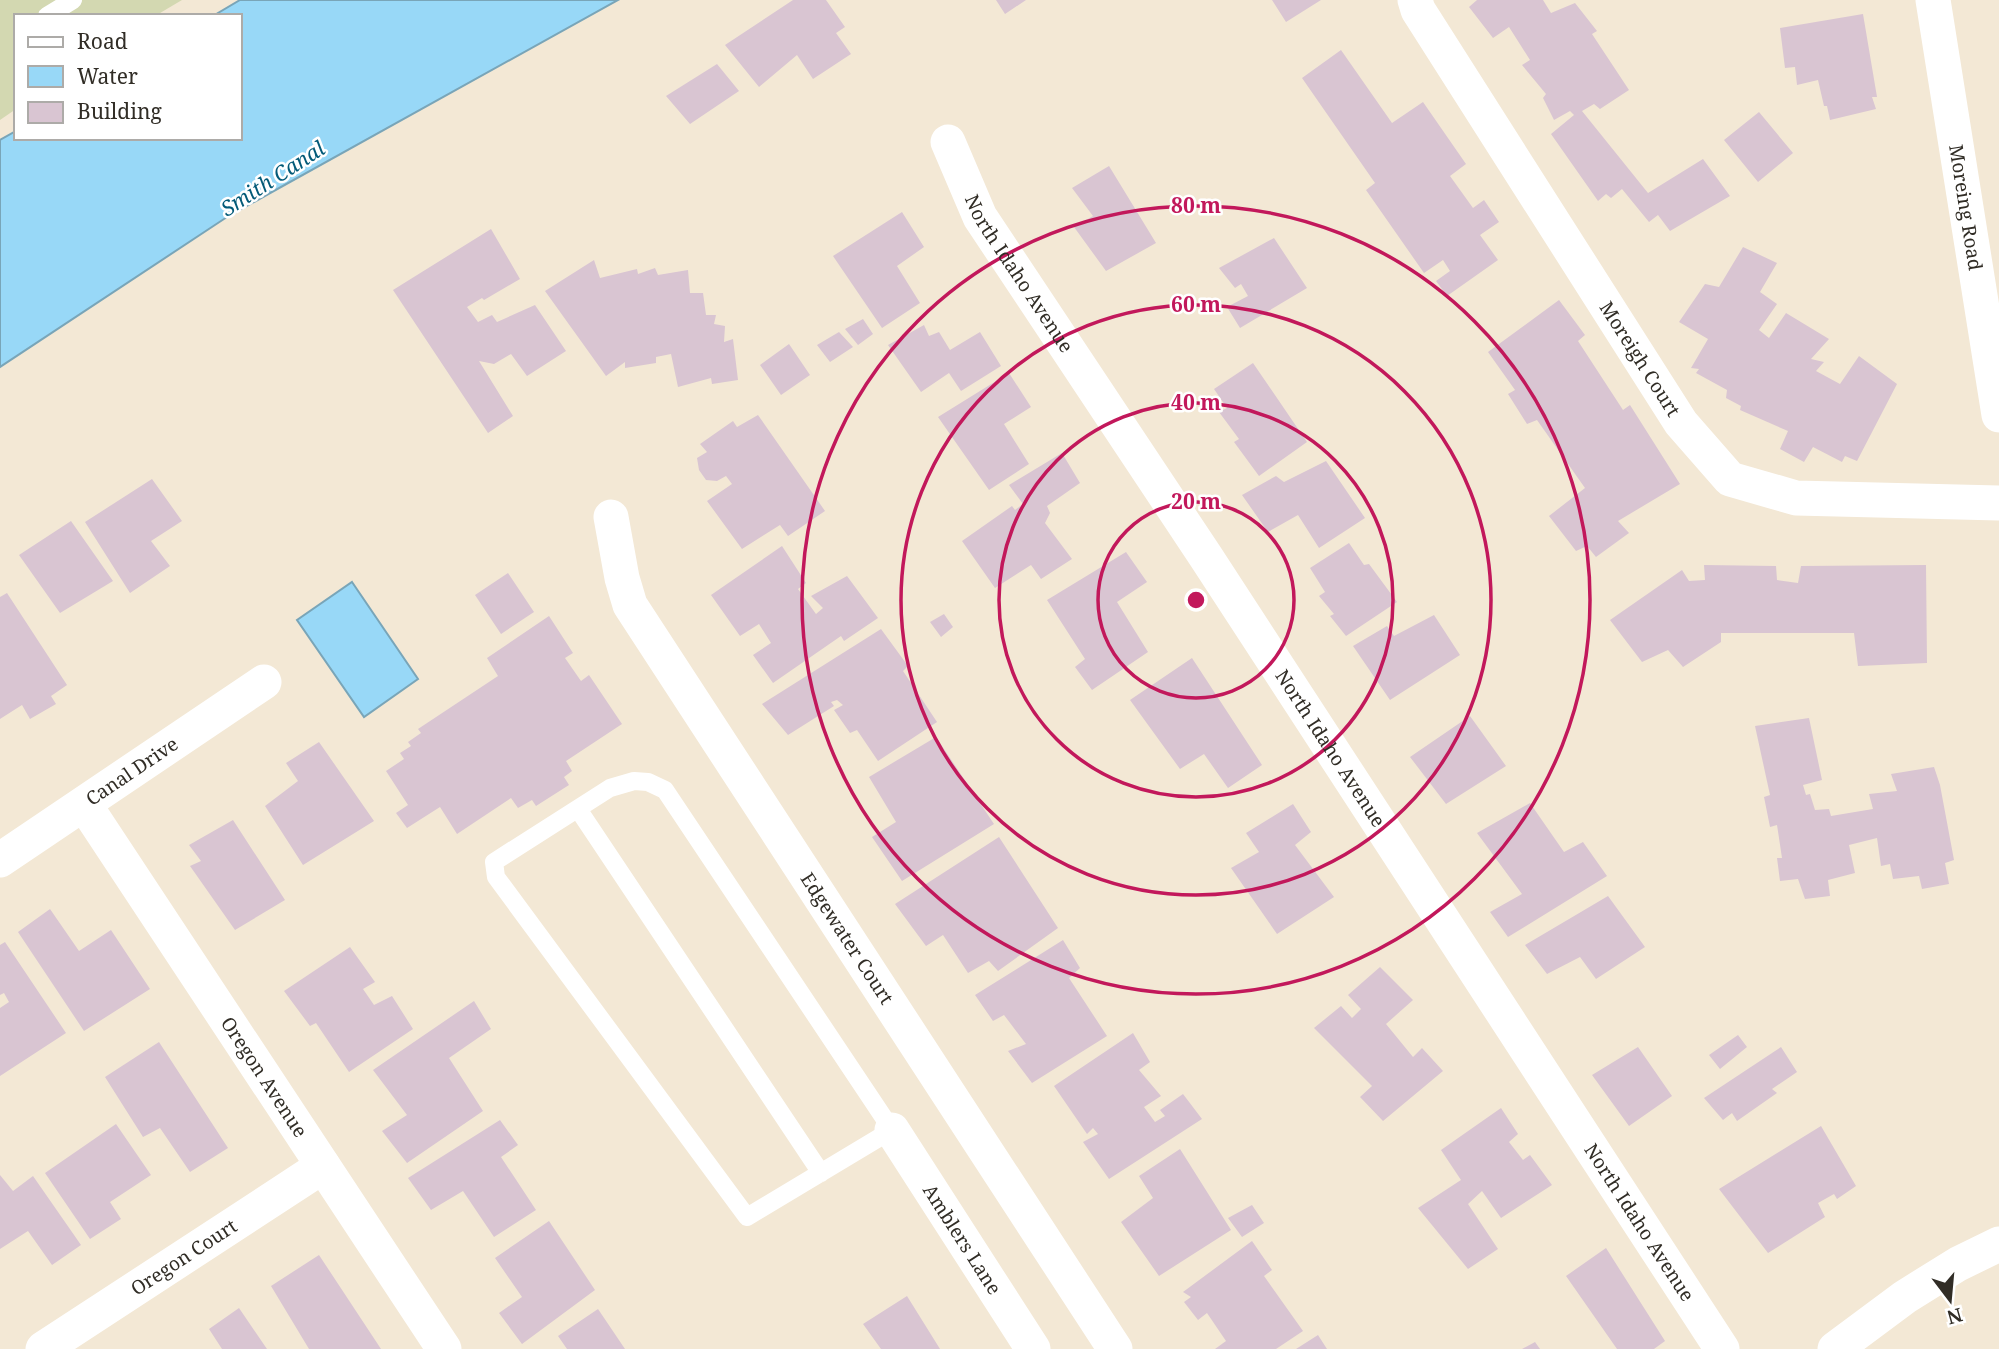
<svg xmlns="http://www.w3.org/2000/svg" width="1999" height="1349" font-family="'Noto Serif',serif">
  <rect width="100%" height="100%" fill="#f3e8d5"/>
  <path fill="#d3d8b1" d="M0,0H182L155,16H16V109L0,120Z"/>
  <path fill="#98d8f7" stroke="#79a5b8" stroke-width="2" d="M240,0H618L227,217L0,367V140L16,131V138H240V16H213Z
    M352,582L418,679L364,717L297,620Z"/>
  <path fill="#d9c5d2" d="M793,0H826L845,27L836,33L851,54L813,79L797,55L759,87L725,45Z
    M996,0H1026L1005,14Z
    M1272,0H1321L1286,22Z
    M1477,0H1543L1551,13L1575,3L1597,31L1592,34L1629,90L1600,109L1594,104L1582,111L1648,193L1703,159L1730,196L1670,231L1658,215L1649,222L1622,189L1611,198L1606,194L1598,201L1551,134L1574,115L1570,111L1554,120L1543,98L1546,94L1522,65L1530,60L1509,27L1493,38L1469,7Z
    M1863,14L1877,97H1872L1876,109L1830,120L1827,106H1824L1818,80L1797,85L1795,67L1785,68L1780,28Z
    M1341,50L1392,123L1423,102L1466,164L1450,176L1473,208L1484,200L1499,222L1480,235L1498,260L1447,296L1436,281L1450,271L1443,260L1424,273L1366,190L1375,183L1302,78Z
    M717,64L739,91L690,124L666,96Z
    M1759,112L1793,153L1758,182L1724,140Z
    M1109,166L1156,243L1106,271L1074,227L1093,216L1072,188Z
    M902,212L924,247L897,266L920,303L882,328L833,256Z
    M491,229L520,279L484,300L482,298L467,307L478,322L492,315L497,322L535,305L566,351L527,376L511,354L494,364L479,361L513,416L488,433L393,290Z
    M1274,238L1307,288L1240,328L1227,307L1248,296L1241,284L1235,288L1219,268Z
    M1743,247L1777,263L1760,292L1777,304L1759,330L1769,338L1786,313L1829,339L1811,359L1824,362L1816,371L1840,384L1859,356L1897,384L1857,461L1845,456L1842,462L1813,447L1804,462L1780,449L1788,431L1740,410L1741,406L1726,398L1727,390L1696,373L1699,369L1691,368L1708,339L1679,322L1705,284L1719,287Z
    M594,260L600,278L637,269L638,274L655,268L658,275L688,270L690,293H703L706,315H716L714,324L725,326L724,342L733,339L738,380L712,384L711,378L678,387L671,354L656,357V363L625,368V362L606,376L545,291Z
    M1559,300L1585,335L1578,341L1623,410L1630,405L1680,484L1618,521L1629,533L1596,557L1587,546L1576,551L1549,516L1585,488L1537,420L1527,424L1508,394L1515,390L1488,352Z
    M863,319L873,334L858,345L845,329Z
    M924,325L929,336L939,332L950,350L980,332L1001,366L961,391L949,373L921,392L888,345Z
    M839,332L853,347L830,362L817,345Z
    M789,344L810,375L781,395L760,365Z
    M1253,363L1307,442L1259,476L1234,442L1239,439L1219,412L1227,408L1214,389Z
    M1009,373L1031,407L1004,424L1029,464L989,490L938,417Z
    M758,415L825,511L788,536L780,525L742,549L707,501L732,484L726,476L717,481L706,480L699,470L697,458L707,452L700,444L733,421L737,427Z
    M1062,453L1080,483L1047,506L1050,513L1045,523L1072,559L1041,579L1031,565L995,588L962,541L1012,506L1015,510L1023,504L1009,485Z
    M1326,461L1365,518L1319,548L1298,515L1268,532L1242,495L1276,476L1284,482Z
    M152,479L182,521L151,541L170,566L130,593L85,522Z
    M71,521L113,581L60,613L19,555Z
    M1349,543L1364,565L1369,564L1397,602L1346,636L1330,616L1334,614L1319,596L1325,592L1310,568Z
    M782,546L806,583L798,589L816,614L823,608L811,596L847,576L878,618L844,641L841,636L773,683L753,655L771,643L759,624L740,636L711,595Z
    M1126,552L1147,582L1117,602L1148,652L1092,690L1075,667L1085,659L1047,600Z
    M1704,565L1776,566L1777,580L1798,583L1801,566L1926,565L1927,663L1858,666L1854,633H1721V642L1683,667L1668,650L1642,662L1610,620L1682,570L1689,581L1705,580Z
    M508,573L534,612L501,634L475,595Z
    M7,593L67,685L51,696L56,704L30,719L22,705L0,719V597Z
    M944,614L953,627L941,637L930,622Z
    M1434,615L1460,655L1390,700L1353,646L1387,626L1394,636Z
    M549,616L573,653L565,658L581,681L589,675L622,724L566,761L572,771L564,777L569,785L536,806L532,800L518,808L511,798L457,834L440,807L407,828L396,813L408,805L386,771L404,759L400,753L411,746L408,742L421,733L418,729L498,676L487,658Z
    M881,629L908,666L903,671L937,722L878,761L857,730L850,733L834,710L843,705L837,700L831,702L834,706L788,735L762,704Z
    M1192,658L1262,765L1228,788L1204,754L1180,769L1130,700Z
    M1470,716L1506,766L1446,804L1410,757Z
    M1809,718L1822,780L1803,785L1806,795L1810,794L1815,810L1829,809L1831,816L1873,809L1869,794L1897,791L1891,774L1934,767L1940,785L1954,860L1945,863L1949,884L1922,889L1919,876L1893,879L1890,864L1881,866L1877,838L1849,845L1855,873L1828,880L1830,896L1805,899L1798,879L1780,881L1777,858H1782L1777,825L1770,827L1764,797L1770,795L1755,726Z
    M936,737L994,824L902,881L872,837L896,822L869,777Z
    M319,742L374,821L303,865L265,806L298,781L286,763Z
    M1530,803L1564,852L1583,842L1607,876L1508,937L1490,912L1522,894L1477,833Z
    M1293,804L1311,832L1295,845L1334,897L1277,934L1231,868L1259,852L1246,833Z
    M233,820L285,900L235,930L190,866L201,861L189,845Z
    M999,837L1058,928L998,971L989,961L968,973L943,935L926,946L895,904Z
    M1608,896L1645,947L1596,979L1580,957L1547,974L1525,945Z
    M50,909L79,951L111,930L150,989L84,1031L18,932Z
    M1063,940L1080,968L1069,978L1107,1036L1032,1083L1008,1051L1026,1044L1004,1015L993,1021L975,995Z
    M5,942L66,1033L0,1076V1008L9,1002L4,993L0,995V945Z
    M350,947L375,982L363,989L374,1005L392,996L413,1029L349,1072L316,1023L310,1026L284,991Z
    M1380,967L1413,1000L1386,1024L1413,1057L1422,1048L1443,1071L1383,1121L1360,1097L1372,1086L1314,1028L1341,1006L1352,1018L1361,1009L1348,995Z
    M474,1001L491,1029L449,1058L483,1111L407,1163L382,1131L407,1115L373,1070Z
    M1133,1033L1150,1062L1139,1070L1161,1096L1144,1107L1155,1122L1165,1116L1160,1110L1183,1094L1202,1119L1109,1179L1083,1142L1098,1134L1093,1128L1087,1134L1054,1086Z
    M1738,1035L1747,1047L1720,1069L1709,1055Z
    M159,1042L228,1148L190,1172L160,1128L143,1137L105,1077Z
    M1638,1047L1672,1096L1629,1126L1592,1075Z
    M1781,1047L1797,1072L1772,1089L1777,1093L1737,1121L1732,1113L1723,1120L1704,1098Z
    M1501,1108L1518,1134L1509,1142L1523,1160L1530,1155L1552,1185L1501,1218L1482,1191L1468,1204L1498,1249L1468,1269L1418,1208L1461,1180L1441,1150Z
    M500,1120L518,1145L501,1157L536,1210L494,1237L463,1191L431,1210L408,1178Z
    M116,1124L151,1175L110,1202L121,1219L90,1239L45,1173Z
    M1821,1126L1856,1186L1837,1199L1834,1194L1818,1203L1825,1217L1768,1253L1719,1189Z
    M1180,1149L1231,1230L1159,1276L1121,1222L1153,1198L1139,1176Z
    M0,1175L13,1191L33,1176L81,1245L52,1265L28,1231L0,1249Z
    M1252,1205L1264,1223L1242,1237L1228,1218Z
    M549,1221L595,1290L522,1344L499,1313L522,1297L495,1258Z
    M1252,1241L1272,1270L1264,1276L1303,1331L1276,1349H1215L1226,1341L1207,1313L1198,1320L1184,1302L1191,1297L1183,1292Z
    M1606,1248L1665,1341L1654,1349H1617L1566,1276Z
    M319,1255L381,1349H309L271,1286Z
    M907,1296L940,1349H881L863,1324Z
    M239,1308L267,1349H222L209,1329Z
    M598,1309L625,1349H567L558,1336Z
    M1318,1335L1327,1349H1296Z
    M1535,1342L1540,1349H1522Z"/>
  <g fill="none" stroke-linecap="round" stroke-linejoin="round">
    <path stroke="#fff" stroke-width="18" d="M47,16L73,0
      M634,781L648,782L665,790L892,1130L747,1217L496,877L494,862L610,788Z
      M578,809L821,1173"/>
    <g stroke="#fff" stroke-width="35">
      <path id="s1" d="M1415,0L1418,10L1681,423L1730,479L1796,498L1999,503"/>
      <path id="s2" d="M1933,0L1999,415"/>
      <path id="s3" d="M948,142L980,217L1206,557L1722,1349"/>
      <path id="s4" d="M611,517L622,578L630,605L1115,1349"/>
      <path id="s5" d="M84,804L444,1349"/>
      <path id="s6" d="M0,860L264,682"/>
      <path id="s7" d="M892,1130L1033,1349"/>
      <path id="s8" d="M43,1349L323,1166"/>
      <path d="M1835,1349L1905,1297L1958,1264L1999,1244"/>
    </g>
  </g>
  <g fill="none" stroke="#c2185b" stroke-width="3.5">
    <circle cx="1196" cy="600" r="98"/>
    <circle cx="1196" cy="600" r="197"/>
    <circle cx="1196" cy="600" r="295"/>
    <circle cx="1196" cy="600" r="394"/>
  </g>
  <g text-anchor="middle" stroke-width="5" stroke-linejoin="round" paint-order="stroke">
    <g font-size="19" fill="#312d26" stroke="#fff">
      <text dy="7" stroke="none"><textPath href="#s2" startOffset="210">Moreing Road</textPath></text>
      <text dy="7" stroke="none"><textPath href="#s3" startOffset="150">North Idaho Avenue</textPath></text>
      <text dy="7" stroke="none"><textPath href="#s1" startOffset="424">Moreigh Court</textPath></text>
      <text dy="7" stroke="none"><textPath href="#s3" startOffset="718">North Idaho Avenue</textPath></text>
      <text dy="7" stroke="none"><textPath href="#s6" startOffset="159">Canal Drive</textPath></text>
      <text dy="7" stroke="none"><textPath href="#s4" startOffset="488">Edgewater Court</textPath></text>
      <text dy="7" stroke="none"><textPath href="#s5" startOffset="327">Oregon Avenue</textPath></text>
      <text dy="7" stroke="none"><textPath href="#s3" startOffset="1284">North Idaho Avenue</textPath></text>
      <text dy="7" stroke="none"><textPath href="#s7" startOffset="130">Amblers Lane</textPath></text>
      <text dy="7" stroke="none"><textPath href="#s8" startOffset="168">Oregon Court</textPath></text>
    </g>
    <g font-size="21" font-style="italic" fill="#035a78" stroke="#fff">
      <text transform="translate(273 179) rotate(-33)" y="7">Smith Canal</text>
    </g>
  </g>
  <circle cx="1196" cy="600" r="10" fill="#c2185b" stroke="#fff" stroke-width="3.5"/>
  <g font-size="21" text-anchor="middle" font-weight="bold" fill="#c2185b" stroke="#fff" stroke-width="5" stroke-linejoin="round" paint-order="stroke">
    <text x="1196" y="213">80 m</text>
    <text x="1196" y="312">60 m</text>
    <text x="1196" y="410">40 m</text>
    <text x="1196" y="509">20 m</text>
  </g>
  <rect x="14" y="14" width="228" height="126" fill="#ffffff" stroke="#adaba8" stroke-width="2"/>
  <rect x="28" y="37" width="35" height="10" fill="#ffffff" stroke="#adaba8" stroke-width="2"/>
  <text x="77" y="49" font-size="21" fill="#312d26">Road</text>
  <rect x="28" y="66" width="35" height="21" fill="#98d8f7" stroke="#adaba8" stroke-width="2"/>
  <text x="77" y="84" font-size="21" fill="#312d26">Water</text>
  <rect x="28" y="102" width="35" height="21" fill="#d9c5d2" stroke="#adaba8" stroke-width="2"/>
  <text x="77" y="119" font-size="21" fill="#312d26">Building</text>
  <g transform="translate(1950 1300) rotate(164)" stroke="#ffffff" stroke-width="5" paint-order="stroke">
  <path d="M0-5L12 26L0 18L-12 26Z" fill="#312d26"/>
  <text y="-10" font-size="19" font-weight="bold" text-anchor="middle" fill="#312d26">N</text>
  </g>
</svg>
